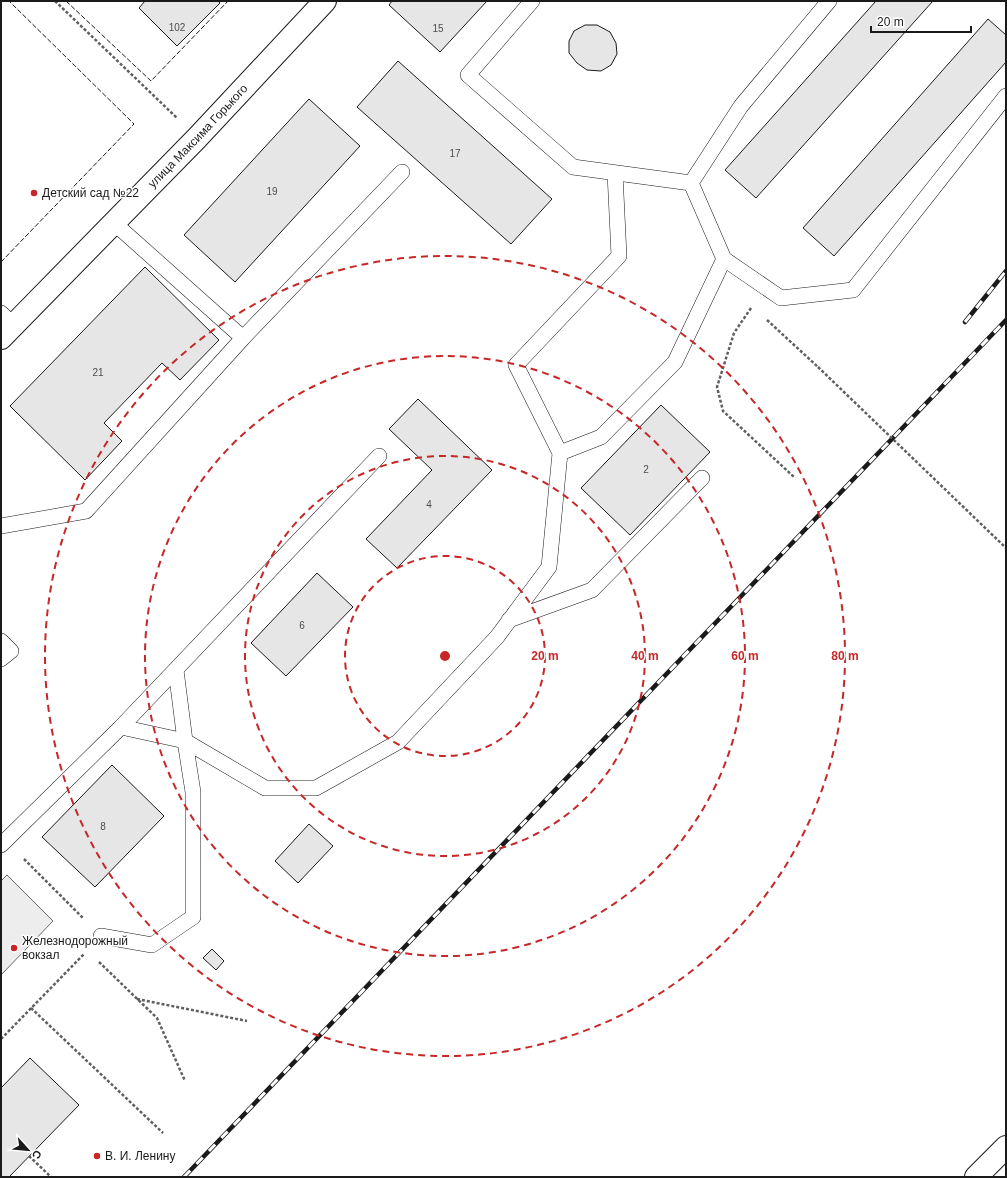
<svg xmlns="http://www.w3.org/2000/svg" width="1007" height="1178" font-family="Arial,sans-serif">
  <rect width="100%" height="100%" fill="#fff"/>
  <path fill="#ededed" stroke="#6a6a6a" d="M7,875L53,921L1,975V881Z"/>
  <path fill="#e6e6e6" stroke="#1a1a1a" d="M145,1H218L220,3L177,46L139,8Z
    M392,1H487L440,52L389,5Z
    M876,1H933L756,198L725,170Z
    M988,19L1006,35V62L834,256L803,228Z
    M585,25H597L610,32L616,43L617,54L611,65L601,71L587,70L577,63L569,53V41L574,31Z
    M398,61L552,199L511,244L357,107Z
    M309,99L360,146L235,282L184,235Z
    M145,267L219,340L180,380L162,363L104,423L122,441L85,480L10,406Z
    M418,399L492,470L397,568L366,539L432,470L389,429Z
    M661,405L710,452L630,535L581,488Z
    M317,573L353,607L286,676L251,643Z
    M112,765L164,816L95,887L42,837Z
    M309,824L333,846L298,883L275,861Z
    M212,949L224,961L216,970L203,958Z
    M30,1058L79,1105L9,1177H1V1088Z"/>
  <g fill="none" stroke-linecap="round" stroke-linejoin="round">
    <g stroke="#1a1a1a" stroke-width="16">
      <path id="lane" d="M532,1L468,75L573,167L691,183
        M829,1L741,106L691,183L724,259L781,298L853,290L1006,96
        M1,313L14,326
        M243,338L402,172
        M560,453L601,437L675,362L724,259
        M1,526L86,511L243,338L114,223
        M509,620L592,590L702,478
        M1,641L11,651L1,659
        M121,727L379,456
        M1,845L121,727L185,741L265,788H316L398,742L497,637L549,567L560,453L516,365L619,256L615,173
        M101,936L152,945L193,917V792L185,741L176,670"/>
    </g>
    <g stroke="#1a1a1a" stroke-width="24">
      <path id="street" d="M976,1177L1006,1147"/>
    </g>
    <g stroke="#1a1a1a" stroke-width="24">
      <g id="secondary">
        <path id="s1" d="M1,338L197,138L325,1"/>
      </g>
    </g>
    <path stroke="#5f5f5f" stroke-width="2.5" stroke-dasharray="3 2" stroke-linecap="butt" d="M55,1L177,118
      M751,308L734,333L717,387L723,411L794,477
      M767,320L818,367
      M24,859L84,919
      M99,962L157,1018L185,1081
      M137,999L247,1021
      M31,1008L163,1133
      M1,1039L84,954
      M29,1156L51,1177"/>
    <use href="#lane" stroke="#fff" stroke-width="15"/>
    <use href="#street" stroke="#fff" stroke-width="22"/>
    <use href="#secondary" stroke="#fff" stroke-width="22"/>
    <g stroke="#1a1a1a" stroke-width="4.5">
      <path id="rail" d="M965,322L1006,271
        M184,1177L1006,320"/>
    </g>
    <use href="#rail" stroke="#fff" stroke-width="3" stroke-dasharray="9" stroke-linecap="butt"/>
    <path stroke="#5f5f5f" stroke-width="2.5" stroke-dasharray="3 2" stroke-linecap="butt" d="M818,367L1006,548"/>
    <path stroke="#1a1a1a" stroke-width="1" stroke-dasharray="5 2" stroke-linecap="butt" d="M66,1L151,81L228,1
      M1,262L134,124L9,1"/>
  </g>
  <g fill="none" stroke="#c62828" stroke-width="2" stroke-dasharray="7 5">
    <circle cx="445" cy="656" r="100"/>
    <circle cx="445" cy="656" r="200"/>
    <circle cx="445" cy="656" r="300"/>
    <circle cx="445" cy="656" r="400"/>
  </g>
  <g fill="#c62828" stroke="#fff" stroke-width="1.5">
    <circle cx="34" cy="193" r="4"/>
    <circle cx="14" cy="948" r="4"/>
    <circle cx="97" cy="1156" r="4"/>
  </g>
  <g text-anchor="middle" stroke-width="3" stroke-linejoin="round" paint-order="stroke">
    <g font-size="10" fill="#4d4d4d">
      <text x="177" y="31">102</text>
      <text x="438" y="32">15</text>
      <text x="455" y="157">17</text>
      <text x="272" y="195">19</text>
      <text x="98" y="376">21</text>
      <text x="646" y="473">2</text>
      <text x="429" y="508">4</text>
      <text x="302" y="629">6</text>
      <text x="103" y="830">8</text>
    </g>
    <g font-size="12" fill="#1a1a1a" stroke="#fff">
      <text dy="4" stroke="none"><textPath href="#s1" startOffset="282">улица Максима Горького</textPath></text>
    </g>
    <g font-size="12" fill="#1a1a1a" stroke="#fff" text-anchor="start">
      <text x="42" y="197">Детский сад №22</text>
      <text x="22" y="945">Железнодорожный<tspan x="22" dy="14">вокзал</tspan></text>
      <text x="105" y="1160">В. И. Ленину</text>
    </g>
  </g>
  <circle cx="445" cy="656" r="6" fill="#c62828" stroke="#fff" stroke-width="2"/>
  <g font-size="12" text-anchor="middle" font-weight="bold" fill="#c62828" stroke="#fff" stroke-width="3" stroke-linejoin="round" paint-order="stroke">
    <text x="545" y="660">20 m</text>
    <text x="645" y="660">40 m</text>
    <text x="745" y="660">60 m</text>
    <text x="845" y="660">80 m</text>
  </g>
  <rect width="1007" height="1178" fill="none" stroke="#1a1a1a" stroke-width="4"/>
  <g transform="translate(28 1150) rotate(117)" stroke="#ffffff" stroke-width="3" paint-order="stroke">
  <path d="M0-3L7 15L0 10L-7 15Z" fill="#1a1a1a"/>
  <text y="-6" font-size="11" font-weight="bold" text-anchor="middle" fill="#1a1a1a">С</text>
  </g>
  <path d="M871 26v6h100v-6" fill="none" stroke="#1a1a1a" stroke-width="2"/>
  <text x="877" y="26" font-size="12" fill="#1a1a1a" stroke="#ffffff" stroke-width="3" paint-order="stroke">20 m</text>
</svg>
